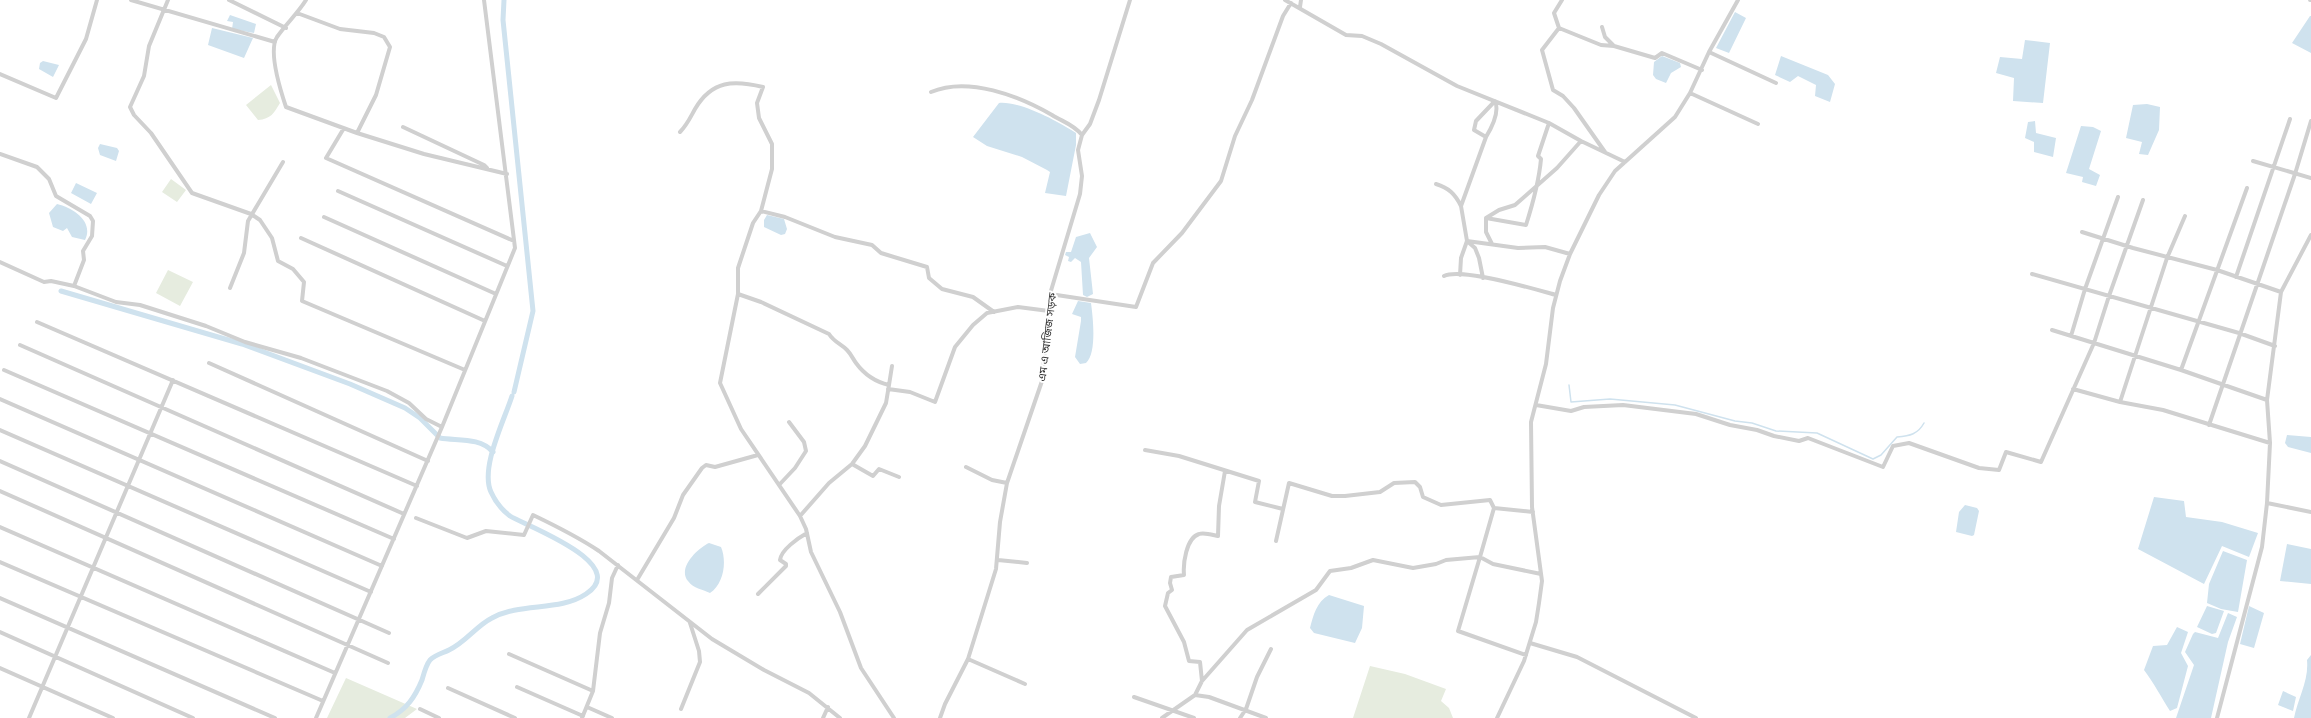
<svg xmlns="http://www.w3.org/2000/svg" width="2311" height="718" font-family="Raleway,'Noto Sans Bengali',sans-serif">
  <rect width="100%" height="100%" fill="#fff"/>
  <path fill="#e6ecdf" d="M271,85L280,103C274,113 271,119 258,120L246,105Z
    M171,179L186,190L177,202L162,192Z
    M168,270L193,282L180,306L156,293Z
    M1370,666L1405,674L1446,689L1441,701L1449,708L1453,718H1353Z
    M346,678L417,709L405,718H327Z"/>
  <path fill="#cfe2ee" d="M1735,12L1746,18L1729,53L1716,48Z
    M230,15L256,24L254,33L232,29L233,22L227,21Z
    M2310,16H2311V53L2292,43Z
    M212,28L253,38L244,58L208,45Z
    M2025,40L2050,43L2043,103L2013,101L2014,78L1996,73L2000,57L2022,59Z
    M1662,56L1680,63L1681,67L1671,73L1666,83L1656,79L1653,75L1654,62Z
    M1781,56L1828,75L1835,84L1830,102L1815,96L1816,85L1798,76L1790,82L1775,75Z
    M43,61L59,65L53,77L39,69L40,63Z
    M999,103C1021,101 1059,122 1076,133V145L1066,196L1045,193L1050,172L1047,170L1022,157L987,146L973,137Z
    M2147,104L2160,107L2159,130L2148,155L2139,154L2142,142L2126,138L2133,105Z
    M2035,121L2036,133L2056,138L2053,157L2034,152V142L2025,138L2028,122Z
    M2081,126L2093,127L2101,131L2089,169L2100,175L2096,186L2082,182L2083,177L2066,173Z
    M100,144L117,148L119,151L116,161L100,155L98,148Z
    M76,183L97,193L91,204L71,193Z
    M57,204C74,208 94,222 85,240L72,237L67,228L63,231L53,227L49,213Z
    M767,215L784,219L787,229L785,234L781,235L764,227V220Z
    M1090,233L1097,247L1089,258L1093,294L1087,297L1083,295L1081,262L1075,258L1071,262L1068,261L1069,257L1065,255L1066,252H1071L1076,237Z
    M1078,301L1091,303C1093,318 1097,353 1086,363L1080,364L1075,357L1081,321V317L1072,314Z
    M2287,435L2311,437V453L2288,447L2285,443Z
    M2154,497L2184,501L2186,517L2222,522L2258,533L2249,557L2222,546L2204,584L2138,549Z
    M1965,505L1977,508L1979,511L1974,535L1972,536L1956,532L1959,512Z
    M709,543L721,547C727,561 724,584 710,593C702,589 694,589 688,581C677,568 698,548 709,543Z
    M2287,544L2311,549V584L2280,581Z
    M2223,551L2247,560L2238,612L2221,609L2207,603L2209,584Z
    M1329,595L1364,606L1362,628L1355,643L1314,633L1310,628C1313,616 1317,601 1329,595Z
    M2207,606L2224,611L2216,633L2212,634L2197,627Z
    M2249,606L2264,613L2254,648L2240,644Z
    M2228,613L2237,617L2228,642L2211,718H2176L2194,665L2185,652L2193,634L2195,632L2218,638Z
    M2177,627L2188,632L2181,653L2188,666L2177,708L2170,711C2161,697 2154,683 2144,670L2153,646L2167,645Z
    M2311,655V718H2294C2298,698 2309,681 2307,660Z
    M2283,691L2296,697L2293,711L2278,705Z"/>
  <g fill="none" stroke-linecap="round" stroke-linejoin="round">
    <path stroke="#cfe2ee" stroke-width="1.5" d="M1569,385L1571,402L1610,399L1675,405L1735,421L1752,423L1776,431L1817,433L1873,459L1881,455L1897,437C1910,436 1918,434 1924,423"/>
    <path stroke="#cfe2ee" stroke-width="5" d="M504,0L503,20L533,311L514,392
      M61,291L242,344L350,384L405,408L420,418L440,438C457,441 480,437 493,452
      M390,718C407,709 415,697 422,680C424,673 426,665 430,660C435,655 443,653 449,650C466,642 476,626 492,618C521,602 559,612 586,594C632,564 526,526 510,516C502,510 495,501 491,492C480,468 504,421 512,396"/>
    <path stroke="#d0d0d0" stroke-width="4" d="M131,0L275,42
      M168,0L149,46L144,76L130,107L134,115L151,133L192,193L251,214L260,220L272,238L278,261L293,269L304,282L302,301L465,370
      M229,0L286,28
      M306,0C298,13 286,24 277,37C268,51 281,92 286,107L357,133
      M1285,0L1346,35L1362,36L1381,44L1457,86L1549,123L1581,141L1625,162
      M1562,0L1554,13L1559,28L1601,45L1614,46L1655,58L1662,53L1702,70
      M2310,0H2311
      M1300,7L1301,0
      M297,13L340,29L374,33L384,37L390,47L376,95L357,133L424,154L507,174
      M1602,27L1605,37L1613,45
      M1559,28L1542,50L1553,90L1563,96L1574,108L1605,152
      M1709,52L1776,83
      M0,74L56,98L86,39L97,0
      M931,92C968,76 1019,96 1052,115C1063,122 1073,124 1082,135
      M1690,93L1758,124
      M1549,123L1538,156L1541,159C1539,181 1533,203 1526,225L1486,218L1499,210L1515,205L1557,168L1581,141
      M403,127L484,165L487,168
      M344,128L326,158L514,241
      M680,132C687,125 690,118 695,109C712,80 734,80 763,87L757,103L759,118L772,144V169L761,211L753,223L738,268V294L720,383L741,429L800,516L806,529L811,552L840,612L861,668L894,718
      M0,154L37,167L49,179L56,196L90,216L93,221L92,236L83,251L84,260L74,286
      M2253,161L2311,178
      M1436,184C1449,188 1455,194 1461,206L1486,137L1474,130L1476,121L1495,101C1500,112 1492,127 1486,137
      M338,191L507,266
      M1461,206L1467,241L1518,248L1545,247L1570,254
      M761,211L785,217L835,237L872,245L881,253L927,267L929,278L942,289L973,297L994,312
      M324,217L496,294
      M1486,218V232L1492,244
      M2082,232L2133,248L2217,270L2281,292
      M301,238L485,321
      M0,262L44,282L51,281L74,286L116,302L140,305L206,326L245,342L301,358L387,391L409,403L426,419L442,427
      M2032,274L2239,333L2275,346
      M1460,275L1461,258L1467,241L1475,248L1479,258L1483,278
      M1444,276C1461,267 1534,289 1556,295
      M2236,277L2290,119
      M230,288L244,253L248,221L283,162
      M738,294L761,302L829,334C834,342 841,344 847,350C851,354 853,359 856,363C864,374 876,382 889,385L886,403L865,446L852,464L829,483L800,516
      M1050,294L1136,307L1153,263L1182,233L1221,181L1235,136L1252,100L1283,16L1291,3
      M37,322L417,486
      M2052,330L2181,370L2267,400
      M2071,336L2085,289L2118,197
      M20,345L404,514
      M209,363L428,461
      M4,370L394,539
      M2181,370L2247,188
      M889,385L892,366
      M888,389L910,392L935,402L955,347L973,325L987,313L1018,307L1049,311
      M2073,389L2120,402L2167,258L2185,216
      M0,399L382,566
      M2120,402L2163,410L2270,443
      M1536,405L1571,411L1584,407L1623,405L1696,414L1730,425L1757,430L1774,436L1799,441L1808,438L1883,467L1893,446L1909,443L1979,468L1999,470L2006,452L2041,462L2094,343L2109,296L2143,200
      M2209,425L2295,174L2311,121
      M0,430L371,592
      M1145,450L1179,456L1259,481L1255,502L1283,509
      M0,461L389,633
      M852,464L873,476L879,469L899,477
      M966,467L992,480L1007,483
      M779,485L795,468L806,451L804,442L789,422
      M0,491L388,663
      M2267,503L2311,512
      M1494,508L1480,557L1493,564L1541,574
      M416,518L467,538L486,531L524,535L533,515C556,526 578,537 599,551L712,639L764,670L809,693L840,718
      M0,527L335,673
      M1276,541L1289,483L1332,496H1345L1380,492L1394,483L1415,482L1420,487L1423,497L1441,505L1490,500L1494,508L1533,512
      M998,560L1027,563
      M0,562L323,701
      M637,580L674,518L683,495L702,468L706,465L715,467L758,455
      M758,594L786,566V564L780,560C781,550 798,538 807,533
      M0,598L275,718
      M0,632L193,718
      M1530,643L1577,657L1696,718
      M509,654L593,691
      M968,659L1025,684
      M0,668L113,718
      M1202,681L1200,662L1189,661L1184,642L1165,606L1168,593L1172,590L1170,583L1171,577L1184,575C1183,564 1186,538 1199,534C1204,532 1213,535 1218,536L1219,506L1225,471
      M517,687L583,716
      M448,688L515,718
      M1195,695L1209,697L1266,718
      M1134,697L1194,718
      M587,707L612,718
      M420,709L439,718
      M681,709L700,662L699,651L690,623
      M29,718L173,380
      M316,718L442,427L515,248L484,0
      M582,718L593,691L600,633L609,603L612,578L618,565
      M823,718L828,707
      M940,718L945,704L968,659L996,569L1000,522L1007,483L1042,381L1050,294L1080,194L1082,176L1078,150L1082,135L1090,124L1099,100L1130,0
      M1162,718L1195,695L1202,681L1247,630L1316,590L1330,571L1351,568L1373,560L1413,568L1436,564L1446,560L1480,557L1458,631L1526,655
      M1240,718L1246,709L1257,677L1271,649
      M1497,718L1524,661L1536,622L1539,603L1542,581L1532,507L1531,422L1546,364L1553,308L1560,281L1570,254L1599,195L1615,171L1675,117L1690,93L1709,52L1738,0
      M2217,718L2262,547L2267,503L2270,443L2267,400L2281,292L2311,235"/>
  </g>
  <g text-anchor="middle" stroke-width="4" stroke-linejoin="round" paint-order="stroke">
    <g font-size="11" fill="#333" stroke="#fff">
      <text transform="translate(1047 337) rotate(-83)" y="4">এম এ আজিজ সড়ক</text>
    </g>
  </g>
</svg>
